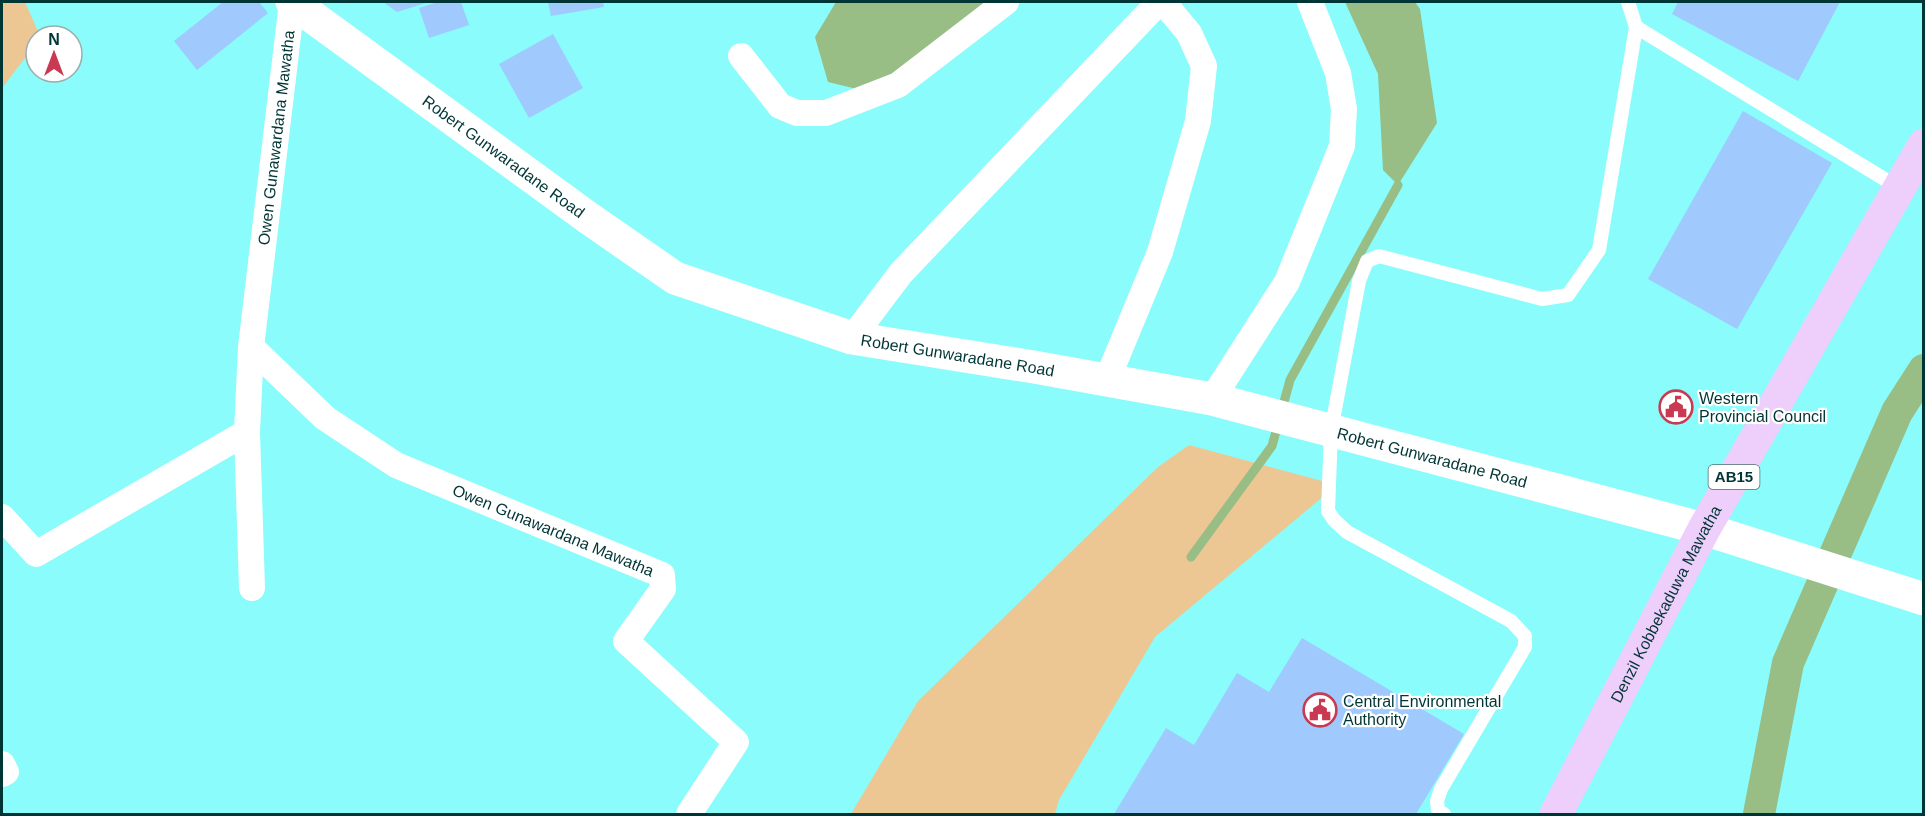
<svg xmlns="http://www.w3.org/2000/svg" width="1925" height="816" font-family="Arial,sans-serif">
  <rect width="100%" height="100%" fill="#89fcfb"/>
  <path fill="#edc793" d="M2,2H25L40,36H36V44L2,88Z
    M1189,445L1337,485L1155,637L1059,800L1055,814H851L918,701L1158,467Z"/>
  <path fill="#98bd85" d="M836,2H1002L964,41L861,90L828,82L815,37Z
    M1345,2H1415L1420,9L1437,123L1398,185L1383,170L1378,74Z"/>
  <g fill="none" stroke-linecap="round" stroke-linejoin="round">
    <path stroke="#98bd85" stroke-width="9" d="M1191,557L1272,446L1290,380L1398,185"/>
    <path stroke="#98bd85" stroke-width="32" d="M1759,814L1788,663L1897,412L1924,370"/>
  </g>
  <path fill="#a0c9fe" d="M223,2H259L268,13L197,70L174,41Z
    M383,2H429L397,12Z
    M434,2H461L469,25L429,38L419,8L435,3Z
    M548,2H603L604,7L551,16Z
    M1678,2H1840L1798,81L1672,14Z
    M553,34L583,88L529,118L499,64Z
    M1743,111L1832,163L1737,329L1648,279Z
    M1302,638L1464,734L1416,814H1114L1166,728L1194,745L1237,673L1269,692Z"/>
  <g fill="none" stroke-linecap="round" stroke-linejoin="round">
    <path stroke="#fff" stroke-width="14" d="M1636,27L1899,188
      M1444,814L1438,810L1437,801L1441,789L1525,647V636L1511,621L1347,532L1334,520L1328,511L1331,431L1359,281L1367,261L1379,256L1542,299L1568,295L1599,250L1636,27L1628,2"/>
    <g stroke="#fff" stroke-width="26">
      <path d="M741,56L780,106L797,113H826L898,85L1006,2"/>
      <path d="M852,338L901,273L1159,2"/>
      <path id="s1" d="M251,347L325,418L396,465L662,575L663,589L626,641L736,742L689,814"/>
      <path d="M1107,380L1160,252L1198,121L1204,66L1189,33L1163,2"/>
      <path d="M1212,399L1287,282L1342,146L1344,109L1338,73L1310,2"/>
      <path d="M2,517L36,554L247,432"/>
      <path id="s2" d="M252,588L247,432L251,347L292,2"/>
      <path d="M2,764L6,772L2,774"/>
    </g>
    <path stroke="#fff" stroke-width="33" id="s3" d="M292,2L587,217L675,278L852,338L1034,367L1212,399L1704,529L1924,599"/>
    <path stroke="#eecefb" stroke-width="33" id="s4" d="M1556,814L1704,529L1924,145"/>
  </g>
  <defs>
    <g id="civic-ring" transform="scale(1.725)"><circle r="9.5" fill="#fff" stroke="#c93952" stroke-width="1.5"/><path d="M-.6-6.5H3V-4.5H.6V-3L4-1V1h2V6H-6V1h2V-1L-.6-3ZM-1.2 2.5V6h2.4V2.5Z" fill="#c93952"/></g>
  </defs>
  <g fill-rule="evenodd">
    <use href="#civic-ring" x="1676" y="407"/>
    <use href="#civic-ring" x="1320" y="710"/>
  </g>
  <g text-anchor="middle" stroke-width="4.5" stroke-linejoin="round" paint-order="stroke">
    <rect fill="#fff" stroke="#4c7272" stroke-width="1.5" x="1708.5" y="465" width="51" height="24" rx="4.5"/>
    <g font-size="15" font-weight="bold" fill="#003535">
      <text x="1734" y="482">AB15</text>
    </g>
    <g font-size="16" fill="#003535" stroke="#fff">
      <text dy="6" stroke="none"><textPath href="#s2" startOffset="452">Owen Gunawardana Mawatha</textPath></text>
      <text dy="6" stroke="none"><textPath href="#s3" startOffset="262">Robert Gunwaradane Road</textPath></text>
      <text dy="6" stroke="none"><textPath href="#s3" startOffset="766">Robert Gunwaradane Road</textPath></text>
      <text dy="6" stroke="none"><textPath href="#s3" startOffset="1252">Robert Gunwaradane Road</textPath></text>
      <text dy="6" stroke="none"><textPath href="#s1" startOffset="358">Owen Gunawardana Mawatha</textPath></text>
      <text dy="6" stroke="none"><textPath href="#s4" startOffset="237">Denzil Kobbekaduwa Mawatha</textPath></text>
    </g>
    <g font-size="16" fill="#003535" stroke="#fff" text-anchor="start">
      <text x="1699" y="404">Western<tspan x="1699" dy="18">Provincial Council</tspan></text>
      <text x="1343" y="707">Central Environmental<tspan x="1343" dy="18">Authority</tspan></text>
    </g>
  </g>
  <rect width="1925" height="816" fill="none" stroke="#003535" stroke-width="6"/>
  <g transform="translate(54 54)"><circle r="28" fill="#ffffff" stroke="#99aeae" stroke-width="1.5"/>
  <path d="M0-4.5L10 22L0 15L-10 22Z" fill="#c93952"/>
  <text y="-9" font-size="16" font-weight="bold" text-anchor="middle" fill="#003535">N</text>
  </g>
</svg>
